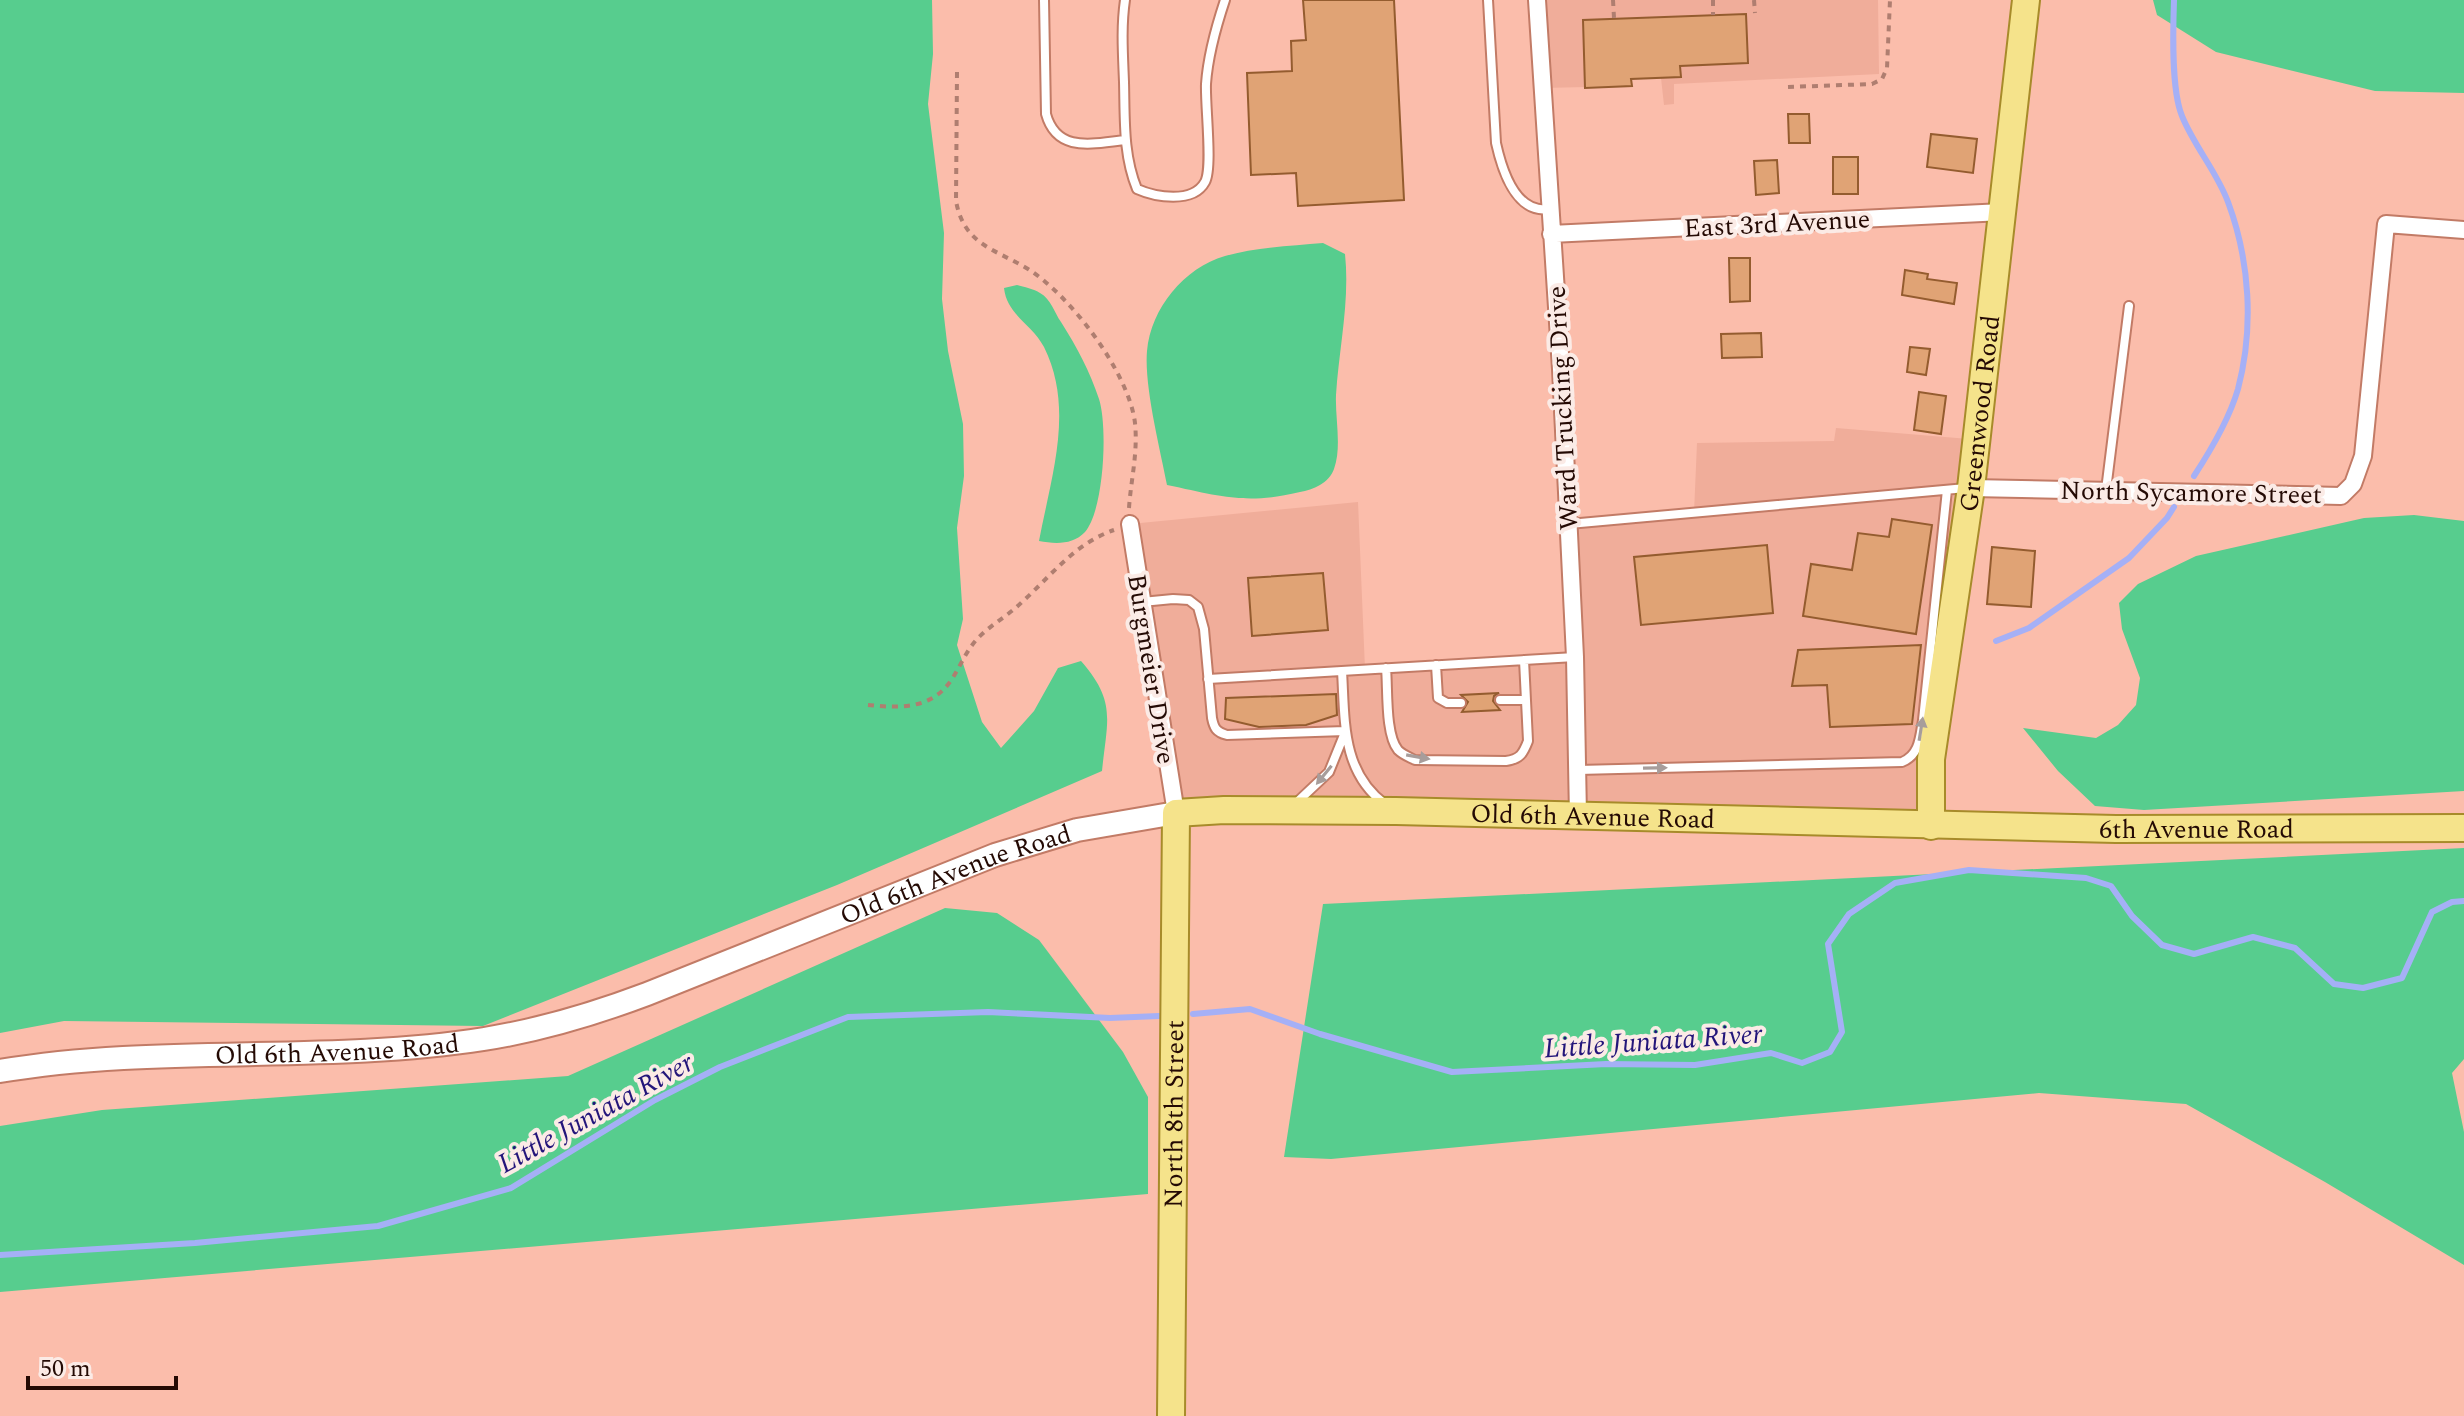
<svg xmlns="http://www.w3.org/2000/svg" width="2464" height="1416" font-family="Spectral,serif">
  <rect width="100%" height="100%" fill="#fbbdab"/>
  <path fill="#f0ad9a" d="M1537,0H1878L1879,74L1674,84V104L1664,105L1661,78L1632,79V86L1542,88Z
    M1836,428L1969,439L1923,823L1170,808L1130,524L1358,502L1365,669L1572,657L1569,524L1694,513L1697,443L1834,441Z"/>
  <path fill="#57cd8e" d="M0,0H932L933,54L928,104L944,233L942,299L948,351L963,424L964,476L957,528L963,619L957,645L982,722L1001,748L1034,711L1058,668L1081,661C1117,702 1107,720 1102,771L837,885L483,1026L64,1021L0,1033Z
    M2153,0H2464V93L2375,91L2216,52L2157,15Z
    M1323,243L1345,254C1350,301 1339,348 1336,395C1335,418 1342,447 1334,469C1329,483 1313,490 1300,492C1246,505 1220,496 1167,485C1160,448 1144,386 1147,351C1151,308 1184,268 1225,256C1256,247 1291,246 1323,243Z
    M1017,285C1024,287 1034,289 1040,293C1051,299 1054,312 1061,322C1077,347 1090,372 1099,399C1108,427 1104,510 1085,532C1073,545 1055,544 1039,541C1051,477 1075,409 1044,347C1032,324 1007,315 1004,288Z
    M2414,515L2464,521V791L2144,810L2095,806L2058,771L2023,728L2096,738L2118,725L2136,705L2140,678L2122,629L2119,603L2138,584L2196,556L2364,518Z
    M2464,848V1059L2452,1073L2464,1132V1265L2325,1182L2186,1104L2039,1093L1331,1159L1284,1157L1323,904Z
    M945,908L997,913L1039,940L1123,1052L1148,1097V1194L0,1292V1126L102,1110L568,1076Z"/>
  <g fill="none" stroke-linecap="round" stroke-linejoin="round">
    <path stroke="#a5b0f6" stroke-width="6" d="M2174,0C2173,29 2171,90 2182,116C2194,146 2217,172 2228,202C2250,261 2254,328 2238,389C2229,420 2211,450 2194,476
      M1996,641L2029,628L2129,558L2167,518L2174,507
      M1193,1014L1250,1009L1320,1034L1452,1072L1606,1064L1695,1065L1771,1053L1802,1063L1830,1052L1842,1032L1828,944L1849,914L1895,883L1969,870L2086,878L2111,886L2132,916L2162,945L2194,954L2253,937L2295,948L2334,984L2363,988L2402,978L2432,912L2452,902L2464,901
      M0,1255L195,1243L378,1226L511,1188L655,1100L720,1067L848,1017L988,1012L1110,1018L1159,1016"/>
  </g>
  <path fill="#e0a375" stroke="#945c2f" stroke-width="2" d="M1303,0H1394L1404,200L1298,206L1296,173L1251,175L1247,73L1292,71L1291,41L1306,40Z
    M1746,14L1748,63L1680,66L1681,77L1631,79L1632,86L1585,88L1583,20Z
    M1788,114H1809L1810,143H1789Z
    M1931,134L1977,139L1973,173L1927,167Z
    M1833,157H1858V194H1833Z
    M1777,160L1779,193L1756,195L1754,161Z
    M1729,258H1750V301L1730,302Z
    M1905,270L1928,274L1927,279L1957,283L1954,304L1902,295Z
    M1761,333L1762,357L1722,358L1721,334Z
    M1910,347L1930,349L1926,375L1907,372Z
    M1919,392L1946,396L1941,434L1914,430Z
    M1892,519L1932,525L1916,634L1803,616L1811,564L1852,570L1858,533L1889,537Z
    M1767,545L1773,613L1641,625L1634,557Z
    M1992,547L2035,551L2031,607L1987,604Z
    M1323,573L1328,630L1252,636L1248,578Z
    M1921,645L1912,724L1830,727L1827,685L1792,686L1798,650Z
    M1499,693L1494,696L1493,701L1500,710L1462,712L1468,702L1461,695Z
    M1336,694L1337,715L1306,725L1259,727L1225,719L1226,698Z"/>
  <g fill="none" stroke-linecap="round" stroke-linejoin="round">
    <g stroke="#c27b66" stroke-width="12">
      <path id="lane" d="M1044,0L1046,114C1057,154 1094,143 1126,140
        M1125,0C1121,27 1123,55 1124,82C1125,119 1123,155 1137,189C1155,197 1193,204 1205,182C1213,168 1205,105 1206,84C1208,55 1216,27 1225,0
        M1488,0L1496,143C1502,170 1516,214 1549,209
        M2106,490L2129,306
        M1569,524L1966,488
        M1142,602L1173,599L1189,600L1198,607L1204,629L1212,718C1214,728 1216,732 1227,735L1345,731
        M1436,665L1438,698L1447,703H1461
        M1386,668C1388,689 1385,734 1398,750C1403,755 1409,757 1415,760L1506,761C1520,759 1523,754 1528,741L1524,660
        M1342,671C1345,719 1341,772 1385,804
        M1208,679L1575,657
        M1500,700H1526
        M1578,770L1902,762C1920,755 1920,736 1923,720L1947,490
        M1295,804L1329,772L1344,735"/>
    </g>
    <g stroke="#c27b66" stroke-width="20">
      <path id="street" d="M1537,0L1561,369L1575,657L1578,816
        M1551,234L2003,212
        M1971,488L2341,496L2353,484L2363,456L2386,224L2464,230
        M1130,524L1176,813"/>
    </g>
    <g stroke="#c27b66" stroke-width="26">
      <g id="secondary">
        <path id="s1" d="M0,1071C160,1044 324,1064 484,1039C541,1030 594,1014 647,994L995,855L1077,830L1176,813"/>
      </g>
    </g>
    <g stroke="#a78b2a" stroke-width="30">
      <g id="primary">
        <path id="s2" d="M1931,826V759L1971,488L2026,0"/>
        <path id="s3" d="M1171,1416L1176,813L1224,810L1396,811L2116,829L2464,828"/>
      </g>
    </g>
    <path stroke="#af7e70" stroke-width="4" stroke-dasharray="6 6" stroke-linecap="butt" d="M1613,0L1614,18
      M1713,0V15
      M1754,0L1755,13
      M957,72L956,201C964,245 995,249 1028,269C1071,296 1129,373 1135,423C1138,453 1131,479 1129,508
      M1788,87L1872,84L1882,79L1887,68L1890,0
      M868,705C899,708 932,710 952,679C961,665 967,649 979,637C992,624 1009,615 1022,602C1052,575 1074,544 1114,530"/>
    <use href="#lane" stroke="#fff" stroke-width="8"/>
    <use href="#street" stroke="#fff" stroke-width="16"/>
    <use href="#secondary" stroke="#fff" stroke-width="22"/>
    <use href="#primary" stroke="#f5e38b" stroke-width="26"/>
  </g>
  <defs><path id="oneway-solid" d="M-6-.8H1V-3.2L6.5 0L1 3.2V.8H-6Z" transform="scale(2)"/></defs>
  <g fill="#a79d9b">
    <use href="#oneway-solid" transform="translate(1921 729) rotate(-81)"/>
    <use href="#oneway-solid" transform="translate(1418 757) rotate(10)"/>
    <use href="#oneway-solid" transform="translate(1655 768) rotate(-1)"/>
    <use href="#oneway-solid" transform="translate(1324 775) rotate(129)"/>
  </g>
  <g text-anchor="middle" stroke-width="8" stroke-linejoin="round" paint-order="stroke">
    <g font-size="26" fill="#240a04" stroke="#fbebe6">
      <text transform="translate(1777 223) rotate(-3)" y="9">East 3rd Avenue</text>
      <text transform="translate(1562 408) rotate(-93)" y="9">Ward Trucking Drive</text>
      <text dy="9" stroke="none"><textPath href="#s2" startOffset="416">Greenwood Road</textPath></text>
      <text transform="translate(2191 492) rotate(1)" y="9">North Sycamore Street</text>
      <text transform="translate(1152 669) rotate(81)" y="9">Burgmeier Drive</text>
      <text dy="9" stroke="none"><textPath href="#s3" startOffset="1020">Old 6th Avenue Road</textPath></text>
      <text dy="9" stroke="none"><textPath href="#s3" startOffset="1624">6th Avenue Road</textPath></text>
      <text dy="9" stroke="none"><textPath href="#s1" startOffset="986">Old 6th Avenue Road</textPath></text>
      <text dy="9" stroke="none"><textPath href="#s1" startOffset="338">Old 6th Avenue Road</textPath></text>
      <text dy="9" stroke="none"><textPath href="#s3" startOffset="302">North 8th Street</textPath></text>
    </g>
    <g font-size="28" font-style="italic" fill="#23157a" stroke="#fbebe6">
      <text transform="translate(1653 1040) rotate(-4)" y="10">Little Juniata River</text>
      <text transform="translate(595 1112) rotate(-29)" y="10">Little Juniata River</text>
    </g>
  </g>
  <path d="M28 1376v12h148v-12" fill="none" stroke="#240a04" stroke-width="4"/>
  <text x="40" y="1376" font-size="24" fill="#240a04" stroke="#fbebe6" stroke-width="6" paint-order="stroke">50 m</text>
</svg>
